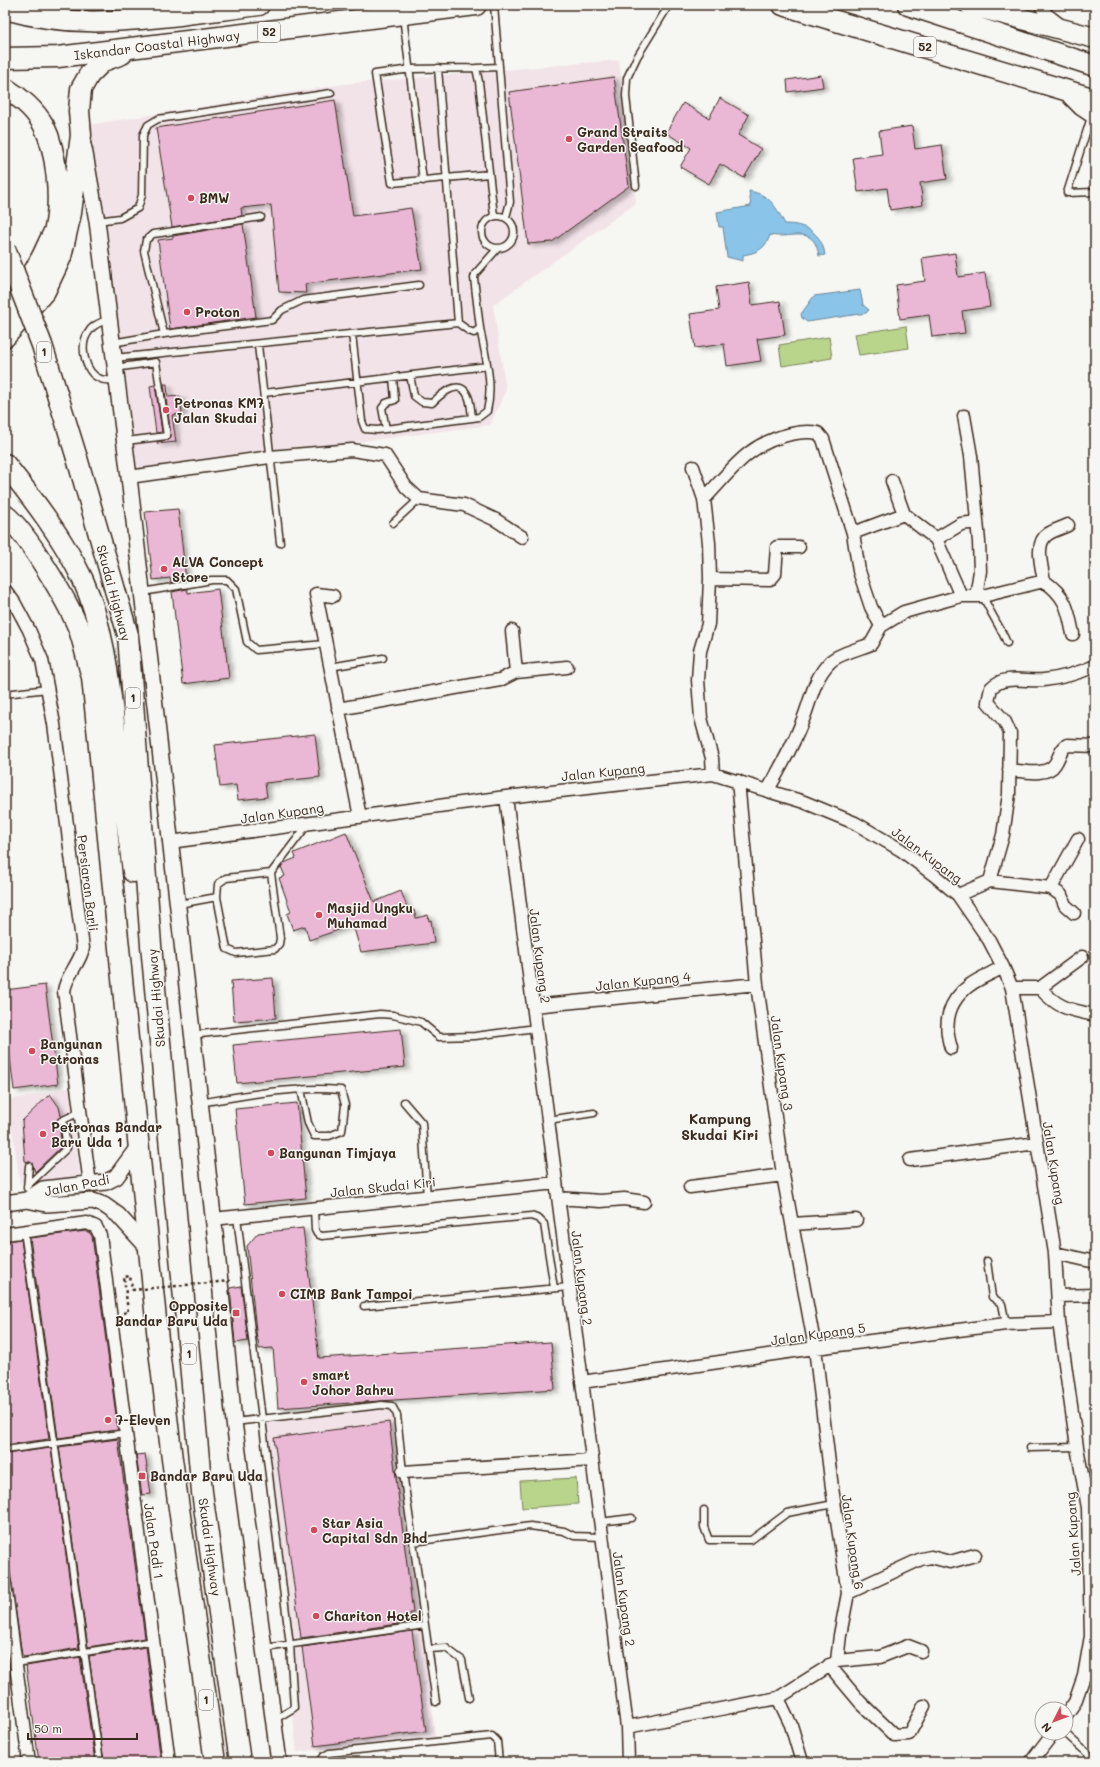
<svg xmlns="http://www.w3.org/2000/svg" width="1100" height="1767" font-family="Mali,sans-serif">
  <defs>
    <filter id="shadow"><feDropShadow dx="4.5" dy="2.5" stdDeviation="2" flood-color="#0004"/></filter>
  </defs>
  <rect width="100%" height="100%" fill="#f6f6f2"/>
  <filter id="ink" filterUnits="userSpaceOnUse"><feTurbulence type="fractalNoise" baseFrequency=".025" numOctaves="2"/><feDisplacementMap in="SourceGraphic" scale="8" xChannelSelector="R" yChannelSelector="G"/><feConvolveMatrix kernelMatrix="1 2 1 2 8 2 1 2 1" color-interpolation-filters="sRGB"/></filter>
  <g filter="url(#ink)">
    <path fill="#f2e3e9" d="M619,60L636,203L493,305L506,390L490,425L137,470L106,224L88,125L344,84Z
      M69,1088L80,1176L20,1183L8,1100Z
      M382,1409L390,1410L394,1416L400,1478L423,1632L435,1737L297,1752L259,1424Z"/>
    <path fill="#b9d58c" stroke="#7a8055" d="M906,326L909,348L859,355L855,334Z
      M829,337L832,358L782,366L779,345Z
      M576,1478L578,1504L522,1508L520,1481Z"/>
    <path fill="#8ac4e9" stroke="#6a8698" d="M749,191C771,195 775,206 785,224C806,224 822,233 825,255L819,256C814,223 792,240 770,235C766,249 756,253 743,255V261L727,257L723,227H719L717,212L751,206Z
      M860,290L863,305L869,310L866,313L807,322L802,318L801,314L814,296Z"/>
    <path fill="#eab7d5" stroke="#3b2a1e" filter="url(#shadow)" d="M821,75L823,87L788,92L787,80Z
      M614,77L629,186L552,242L528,244L509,92Z
      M720,98L749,115L738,135L761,149L744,178L720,164L709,184L680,167L691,148L666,133L683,103L709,118Z
      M335,100L353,216L411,208L422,269L305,284L306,293L279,292L271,205L241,208L242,216L172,227L156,128Z
      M912,126L915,149L942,145L947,179L920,183L923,205L890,210L887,188L858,192L853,158L882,154L879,131Z
      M243,224L256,317L170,329L158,240L173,238V236Z
      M955,253L958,277L985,273L990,307L962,311L965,333L932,337L929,315L900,319L896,285L925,281L922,258Z
      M749,282L752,305L780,301L785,335L757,339L761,361L727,366L724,344L695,348L690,314L719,310L716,287Z
      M164,384H167L168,397L180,396L182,414L172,415L176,442L157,444V442L169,440L171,436Z
      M155,385L162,432L156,433L150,386Z
      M178,509L186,580L171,583L170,578L153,580L145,512Z
      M187,589L188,593L218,589L229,678L183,684L172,592Z
      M315,734L320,777L265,783L267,797L238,800L236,785L220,787L215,745Z
      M346,832L374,902L401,891L409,912L414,910L416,918L428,915L429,921L431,920L434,943L361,952L353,925L309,940L305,926L293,930L287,914L291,912L279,878L285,876L281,867L284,863L296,858L294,853Z
      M273,978L276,1018L234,1021L231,981Z
      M45,985L58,1084L14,1090L5,1018V990Z
      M401,1029L405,1067L237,1083L233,1045Z
      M50,1094L59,1107L61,1116L57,1121L59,1125L62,1146L35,1172L32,1163L25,1161L22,1121Z
      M297,1103L306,1198L245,1204L235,1109Z
      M303,1228L319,1358L551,1342L555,1389L278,1408L273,1348L259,1349L258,1340H257L247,1246L258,1233Z
      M86,1231L90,1233L92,1236L118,1430L58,1438L30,1238Z
      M21,1239L49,1439L5,1445V1241Z
      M241,1286L248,1341L235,1343L230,1288Z
      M389,1422L413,1613H410L411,1622L301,1638L274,1438Z
      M118,1439L145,1638L88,1647L59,1447Z
      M51,1448L79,1648L24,1657L22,1655L5,1536V1454Z
      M145,1454L151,1494L142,1495L136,1455Z
      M412,1631L426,1731L315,1746L302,1647Z
      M146,1647L161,1762H104L89,1656Z
      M80,1657L95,1762H39L26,1666Z"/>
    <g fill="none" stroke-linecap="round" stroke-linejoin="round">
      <g stroke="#3b2a1e" stroke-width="9">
        <path id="service" d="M494,5L510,202L506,217
          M403,16L423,181
          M438,68L458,323
          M476,68L499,67
          M1092,114L1067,193L1095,192
          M489,174L392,183L375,74L411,69L476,68L479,82L494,216
          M636,186L626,96L627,78L637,57L669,5
          M482 232a16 16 0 1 1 32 0a16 16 0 1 1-32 0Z
          M261,217L161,233L153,234L146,240L144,251L164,334L272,320L282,310L303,300L419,285
          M97,221L120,218L138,208L142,195L143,135L148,125L158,119L331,93
          M108,319C100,323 92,325 88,333C79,346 85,374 101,379C105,381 112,380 116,380
          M480,328L474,278L475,274L498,248
          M112,343L164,334
          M258,345L280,543
          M114,358L458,323L469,331L474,333L480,328C485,355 494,384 487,411L479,417L472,418L377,430L365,429L362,421L352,334
          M115,368L156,362L167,436L126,441
          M410,375L414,396L422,402L432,403C440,395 460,377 468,396C471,402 471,411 472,418
          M264,393L487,366
          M386,429L382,408L386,403L395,400L393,377
          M393,523L419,499
          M143,592L212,580H227L236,589L247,642L256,650L325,644
          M983,596C990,613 1000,626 1007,643
          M330,667L383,658
          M5,694L47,689
          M217,897L227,949L236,953L275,949L279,944L280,938L271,873
          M179,904L217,897L218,884L226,878L271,873L308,824
          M192,1035L380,1014L393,1015L421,1022L439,1037L475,1036L536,1028
          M404,1102L422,1123L427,1197
          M200,1103C246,1095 293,1086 341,1090L345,1105L342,1131L329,1136H314L308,1123L301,1089
          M548,1120L594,1113
          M61,1121L80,1112
          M27,1186L67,1148L63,1120
          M27,1188L29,1166
          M314,1209L315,1230L317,1234L322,1236L531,1216L539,1219L544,1224L554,1288
          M237,1217L290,1645L294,1708L274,1720
          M24,1231L100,1762
          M987,1261L992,1297L1002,1304L1006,1324
          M364,1306L569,1287
          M234,1422L382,1405L392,1406L397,1415L403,1472L425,1625L265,1648
          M1030,1448L1077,1447
          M5,1450L126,1433
          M704,1510V1527L709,1540H751L787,1513L834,1504
          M600,1522L632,1518
          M413,1542L530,1526L564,1531L574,1536L602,1537
          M425,1625L436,1702
          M429,1649L446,1648L462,1660L469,1698
          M16,1663L154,1641
          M1065,1733L1088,1754L1089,1762
          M320,1762L324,1756L329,1753L492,1736L497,1741L499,1762"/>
      </g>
      <g stroke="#3b2a1e" stroke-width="15">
        <path id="minor" d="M1041,5L1046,14L1059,24
          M964,416L971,456L979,542L980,571L976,596
          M693,467L704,499L709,543L710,579L708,624L700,651L698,680L701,718L712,758L713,774
          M129,477L270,457L352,450L385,455L406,487L419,499L464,505L496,520L522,537
          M892,481L904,514L936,539L961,596
          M704,499C733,469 747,444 791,434C800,432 809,431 818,433L823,439L853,533L859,571L871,607L881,626
          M853,533L904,514
          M936,539L961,524L977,522
          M710,579L770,580L775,574L777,547H799
          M1044,581C1042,567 1034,543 1048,534C1054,530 1062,528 1068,525
          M5,590L14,602L29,630L42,660L54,724L83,948C80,964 66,975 64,991L90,1184
          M333,596L316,594L360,817
          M516,672L567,667
          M338,709L500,680L516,672L512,631
          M1009,770C1023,771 1047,777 1055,764C1060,757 1059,751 1067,745L1095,746
          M768,790C780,768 793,746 802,722C811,701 813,679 830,662C836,655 861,648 871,644L881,626L904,612L961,596H983L1044,581C1066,596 1068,609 1073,634
          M506,797L627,1727L628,1762
          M170,842L506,797L713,774L804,802L855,823L901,850L934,875L958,895L989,940L1003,967L1012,988L1055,1253L1059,1322L1077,1447L1088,1508L1091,1636L1084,1676L1075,1702L1066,1715
          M990,881L1051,888L1061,895L1065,905L1074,913
          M1051,888L1078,839
          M958,895L990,881L1003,835L1009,794L1010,733L1005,722L988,702L991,688C1004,674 1027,682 1044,680C1061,678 1079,673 1095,666
          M1012,988H1040L1082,957
          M1040,988C1057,1008 1070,1010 1095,1015
          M533,1006L757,984
          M951,1048C943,1023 948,1001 970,985C979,978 993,973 1003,967
          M910,1160L1037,1143
          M690,1187L783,1175
          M558,1198L601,1201L624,1199L644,1202
          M213,1219L556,1183
          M792,1224L856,1220
          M5,1234L87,1223L96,1227L100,1235L169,1762
          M1055,1253L1095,1262
          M1058,1296L1095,1295
          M582,1382L815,1348L1006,1324L1059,1322
          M403,1472L592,1460
          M5,1584L29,1762
          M848,1593L921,1559L931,1557L950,1562L975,1555
          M837,1661L880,1657L908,1646L921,1651
          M829,1665L860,1702L894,1735L909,1734L924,1706
          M778,1698L791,1725L802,1762
          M627,1727L778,1698L837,1661L840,1635L848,1593L832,1488L815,1348L783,1175L757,984L738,781
          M1031,1762L1053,1733"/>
      </g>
      <g stroke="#3b2a1e" stroke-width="18">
        <path id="tertiary" d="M84,148L97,221L129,477L216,1242L234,1422L279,1762
          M27,1200L43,1189L106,1182L116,1177L138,1147
          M5,1203L27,1200L46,1204L93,1201L104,1205L118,1215L148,1248"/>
      </g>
      <g stroke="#3b2a1e" stroke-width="23">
        <path id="trunk" d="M783,5L1095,99
          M908,5L1095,66
          M970,5L1095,38
          M5,9C68,27 117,22 180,15C207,11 233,9 259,5
          M5,58L58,57L476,5
          M5,88C20,97 36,111 44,126C57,152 61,199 55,228C54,233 50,239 48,244C37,269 23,291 5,310
          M1072,95L1083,106L1095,114
          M5,337L45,291L61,257L71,213L81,135L79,111L81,89L89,75L103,61L122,54
          M77,458L128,635L151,945L202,1492L240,1762
          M5,464C34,500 63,538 83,580C104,627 109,680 115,731C121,778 127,825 133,872
          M5,515C27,532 67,601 78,627C84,643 87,661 92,677L159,1350L172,1459L215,1762"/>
      </g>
      <path stroke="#3b2a1e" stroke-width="2.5" stroke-dasharray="3 3" stroke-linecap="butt" d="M123,1313L128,1312L124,1277L130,1276L132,1290"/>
      <use href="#service" stroke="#f6f6f2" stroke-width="6"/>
      <use href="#minor" stroke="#f6f6f2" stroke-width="12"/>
      <use href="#tertiary" stroke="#f6f6f2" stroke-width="15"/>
      <use href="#trunk" stroke="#f6f6f2" stroke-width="20"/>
      <g stroke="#3b2a1e" stroke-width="23" stroke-linecap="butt">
        <path id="trunk-bridge" d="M5,249L42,345L77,458"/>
      </g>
      <path stroke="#3b2a1e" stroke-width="2.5" stroke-dasharray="3 3" stroke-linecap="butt" d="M132,1290L230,1281"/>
      <use href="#trunk-bridge" stroke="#f6f6f2" stroke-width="20"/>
    </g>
  </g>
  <g fill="#d1495b" stroke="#f6f6f2" stroke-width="1.5">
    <circle cx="569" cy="139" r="4"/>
    <circle cx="191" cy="198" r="4"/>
    <circle cx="187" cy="312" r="4"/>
    <circle cx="166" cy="410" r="4"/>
    <circle cx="164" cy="569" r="4"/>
    <circle cx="319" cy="915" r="4"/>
    <circle cx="32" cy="1051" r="4"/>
    <circle cx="43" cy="1134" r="4"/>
    <circle cx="271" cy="1153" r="4"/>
    <circle cx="282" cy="1294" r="4"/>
    <rect x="232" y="1309" width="8" height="8" rx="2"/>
    <circle cx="304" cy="1382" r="4"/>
    <circle cx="108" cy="1420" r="4"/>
    <rect x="138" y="1472" width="8" height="8" rx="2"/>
    <circle cx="314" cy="1530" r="4"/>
    <circle cx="316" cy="1616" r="4"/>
  </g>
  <g text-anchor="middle" stroke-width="3" stroke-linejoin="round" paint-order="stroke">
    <g fill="#f6f6f2" stroke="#73675e" stroke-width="1">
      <rect x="258" y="22" width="22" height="20" rx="3"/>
      <rect x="914" y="37" width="22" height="20" rx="3"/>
      <rect x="37" y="342" width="14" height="20" rx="3"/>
      <rect x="126" y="688" width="14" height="20" rx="3"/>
      <rect x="182" y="1344" width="14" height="20" rx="3"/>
      <rect x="199" y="1690" width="14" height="20" rx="3"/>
    </g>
    <g font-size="12" font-weight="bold" fill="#3b2a1e">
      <text x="269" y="36">52</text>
      <text x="925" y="51">52</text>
      <text x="44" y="356">1</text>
      <text x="133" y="702">1</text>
      <text x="189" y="1358">1</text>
      <text x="206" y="1704">1</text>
    </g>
    <g font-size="13" fill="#3b2a1e" stroke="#f6f6f2">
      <text transform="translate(157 45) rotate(-7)" y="5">Iskandar Coastal Highway</text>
      <text transform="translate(114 593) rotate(75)" y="5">Skudai Highway</text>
      <text transform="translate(603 772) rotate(-6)" y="5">Jalan Kupang</text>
      <text transform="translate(282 813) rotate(-8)" y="5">Jalan Kupang</text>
      <text transform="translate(927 855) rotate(37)" y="5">Jalan Kupang</text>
      <text transform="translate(88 883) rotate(83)" y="5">Persiaran Barli</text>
      <text transform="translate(540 956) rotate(83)" y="5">Jalan Kupang 2</text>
      <text transform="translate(643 981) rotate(-6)" y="5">Jalan Kupang 4</text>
      <text transform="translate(156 998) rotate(-95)" y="5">Skudai Highway</text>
      <text transform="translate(782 1063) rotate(82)" y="5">Jalan Kupang 3</text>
      <text transform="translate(1054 1163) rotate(81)" y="5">Jalan Kupang</text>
      <text transform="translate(77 1185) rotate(-11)" y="5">Jalan Padi</text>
      <text transform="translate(383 1187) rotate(-6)" y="5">Jalan Skudai Kiri</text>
      <text transform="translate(582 1278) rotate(83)" y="5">Jalan Kupang 2</text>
      <text transform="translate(818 1334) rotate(-8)" y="5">Jalan Kupang 5</text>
      <text transform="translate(1073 1534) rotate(-94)" y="5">Jalan Kupang</text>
      <text transform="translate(154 1541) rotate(82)" y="5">Jalan Padi 1</text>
      <text transform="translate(853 1542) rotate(82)" y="5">Jalan Kupang 6</text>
      <text transform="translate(210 1547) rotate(82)" y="5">Skudai Highway</text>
      <text transform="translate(624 1599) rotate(82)" y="5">Jalan Kupang 2</text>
    </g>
    <g font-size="13" font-weight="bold" fill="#3b2a1e" stroke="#f6f6f2" text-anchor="start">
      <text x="577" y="137">Grand Straits<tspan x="577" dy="15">Garden Seafood</tspan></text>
      <text x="199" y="203">BMW</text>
      <text x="195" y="317">Proton</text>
      <text x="174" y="408">Petronas KM7<tspan x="174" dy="15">Jalan Skudai</tspan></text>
      <text x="172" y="567">ALVA Concept<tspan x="172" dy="15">Store</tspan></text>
      <text x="327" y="913">Masjid Ungku<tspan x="327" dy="15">Muhamad</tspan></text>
      <text x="40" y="1049">Bangunan<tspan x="40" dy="15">Petronas</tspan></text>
      <text x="51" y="1132">Petronas Bandar<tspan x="51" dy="15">Baru Uda 1</tspan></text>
      <text x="279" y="1158">Bangunan Timjaya</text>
      <text x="290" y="1299">CIMB Bank Tampoi</text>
      <text x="228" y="1311" text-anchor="end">Opposite<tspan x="228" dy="15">Bandar Baru Uda</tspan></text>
      <text x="312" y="1380">smart<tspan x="312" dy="15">Johor Bahru</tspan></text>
      <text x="116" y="1425">7-Eleven</text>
      <text x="150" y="1481">Bandar Baru Uda</text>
      <text x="322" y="1528">Star Asia<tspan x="322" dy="15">Capital Sdn Bhd</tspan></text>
      <text x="324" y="1621">Chariton Hotel</text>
    </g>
    <g font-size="14" font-weight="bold" fill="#3b2a1e" stroke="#f6f6f2">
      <text x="720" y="1124">Kampung<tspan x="720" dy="16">Skudai Kiri</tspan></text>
    </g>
  </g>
  <rect width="1100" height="1767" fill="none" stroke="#f6f6f2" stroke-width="20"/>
  <rect x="10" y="10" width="1080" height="1747" fill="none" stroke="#3b2a1e" stroke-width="1.5" filter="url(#ink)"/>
  <g transform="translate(1054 1721) rotate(228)"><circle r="19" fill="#f6f6f2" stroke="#aba49d"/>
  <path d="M0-3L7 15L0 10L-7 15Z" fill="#d1495b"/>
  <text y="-6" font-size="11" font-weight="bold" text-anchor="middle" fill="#3b2a1e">N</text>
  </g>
  <path d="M28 1733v6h109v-6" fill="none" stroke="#3b2a1e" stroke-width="2"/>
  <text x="34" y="1733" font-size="12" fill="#3b2a1e" stroke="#f6f6f2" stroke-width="3" paint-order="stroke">50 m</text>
</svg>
